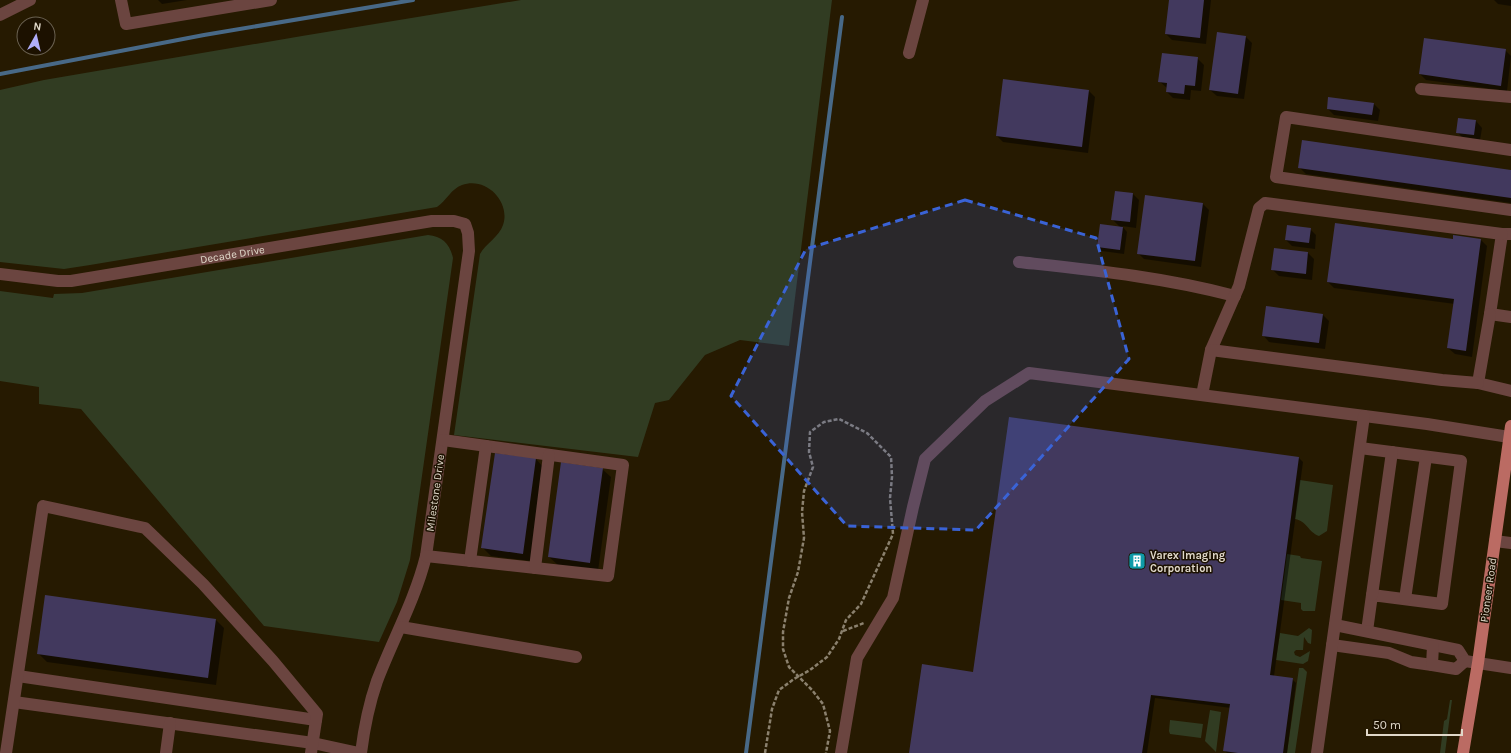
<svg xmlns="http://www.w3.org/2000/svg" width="1511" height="753" font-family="Karla,sans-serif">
  <rect width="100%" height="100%" fill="#261a01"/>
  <path fill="#313c22" d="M521,0H832L789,346L740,340L705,355L669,400L655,403L638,457L454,435L480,254C486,243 499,237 503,225C511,202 486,176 462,185C451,189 447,200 437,207L90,265L64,269L0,262V90L44,80L302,36Z
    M428,235C442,236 450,244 453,258L410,560L397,602L379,642L264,626L81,409L39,404V387L0,381V291L53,298L54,294L82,293Z
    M1300,480L1333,485L1327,531L1319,536C1308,532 1307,521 1295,519Z
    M1287,554L1300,556L1301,558L1322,561L1315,611H1303L1301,609V603L1281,600Z
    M1309,628L1312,630L1311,644L1308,643L1304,637L1303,650H1296L1294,652L1295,655L1300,657L1310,651L1308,661L1303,664L1276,660L1280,633L1298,636Z
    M1299,668H1303L1307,672L1295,753H1287Z
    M1450,700H1452L1445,753H1440L1444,721L1447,719Z
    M1210,710L1221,712L1216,752L1205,741Z
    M1170,720L1203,724L1201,738L1170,734L1169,731Z"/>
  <path fill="#0007" d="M158,0H187L162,4Z
    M1170,0H1211L1206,44L1172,40L1166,34Z
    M1494,0H1511V6L1498,4Z
    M1246,37L1252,43L1244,99L1217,96L1210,90Z
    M1505,50L1511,56L1507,91L1426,80L1420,74Z
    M1197,58L1204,65L1201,91L1191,90L1190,100L1173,98L1167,92V88L1159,81Z
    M1089,91L1095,97L1088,153L1003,142L997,136Z
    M1374,104L1380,110L1378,121L1334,115L1328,109Z
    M1476,121L1482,128L1480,140L1463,138L1457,132Z
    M1299,167L1511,171V203L1306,174Z
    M1133,194L1139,200L1136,228L1122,226L1127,232L1124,254L1102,251L1098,247L1120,227L1113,220Z
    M1203,204L1209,210L1201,267L1144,259L1138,253Z
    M1310,229L1316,235L1315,249L1292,246L1286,240Z
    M1454,240H1481L1487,246L1472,357L1455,354L1448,348L1455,304L1334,288L1328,282Z
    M1275,249L1308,253L1314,259L1312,280L1279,276L1272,269Z
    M1323,315L1329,321L1325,349L1269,342L1263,335Z
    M1299,458L1303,462L1274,676L1292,679L1296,683L1287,753H1227L1225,751L1231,708L1155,698L1147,753H910L974,673Z
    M536,459L544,468L531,561L491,556L482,547Z
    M602,469L611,477L598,571L558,565L549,557Z
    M216,620L224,628L216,685L47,662L38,653Z"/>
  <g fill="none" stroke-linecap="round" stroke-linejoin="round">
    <path stroke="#486987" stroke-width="4" d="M0,74L204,35L413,0
      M746,753L842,17"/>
  </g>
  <path fill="#42395e" d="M1169,0H1204L1200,38L1165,34Z
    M1217,32L1246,36L1238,94L1209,90Z
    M1424,38L1506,49L1501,86L1419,74Z
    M1162,53L1198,57L1195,86L1185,85L1184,94L1166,92L1167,83L1158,82Z
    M1003,79L1089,90L1082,147L996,136Z
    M1328,97L1374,103L1372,115L1327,109Z
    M1458,118L1476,120L1474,135L1456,133Z
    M1302,140L1511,170V198L1298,168Z
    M1115,191L1133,193L1130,222L1111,220Z
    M1145,195L1203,203L1195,261L1137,254Z
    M1335,223L1453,239V235L1481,239L1466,351L1447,348L1454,299L1327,282Z
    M1100,224L1123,227L1120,250L1097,247Z
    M1287,225L1311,228L1309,243L1285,240Z
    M1274,248L1308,252L1306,274L1271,270Z
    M1266,306L1323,314L1319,343L1262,336Z
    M1009,417L1299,457L1270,675L1293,678L1283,753H1238L1223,751L1230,704L1151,695L1142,753H909L922,664L973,672Z
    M495,453L536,458L523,554L481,548Z
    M561,462L603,468L590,563L548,557Z
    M45,595L216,619L208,678L37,654Z"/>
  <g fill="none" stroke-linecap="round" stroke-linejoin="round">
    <path stroke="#8b816e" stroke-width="2.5" stroke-dasharray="4 2" stroke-linecap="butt" d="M843,631L864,623
      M765,753L772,709L779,690L794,679L810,670L827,657L839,639L846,620L861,604L893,534L890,498L892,477L891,457L867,433L839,419L824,422L810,432L809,452L813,467L804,491L802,512L804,538L798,572L789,598L783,632V649L789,667L812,690L823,704L830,731L826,753"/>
    <g stroke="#6b4540" stroke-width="12">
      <path d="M121,0L126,24L271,0"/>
      <path d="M0,15L30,0"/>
      <path d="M909,53L923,0"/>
      <path d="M1421,89L1511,97"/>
      <path d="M1511,150L1286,117L1276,177L1511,210"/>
      <path d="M1511,234H1502L1490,314L1511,317"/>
      <path d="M1019,262C1092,270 1164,277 1235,296"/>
      <path id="s1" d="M0,274L58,281H71L432,221H454L465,224L468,233L469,251L426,556C415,600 393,639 377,681C369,704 364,729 361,753"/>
      <path d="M1490,314L1478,383L1511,391"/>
      <path d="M1211,350L1239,286L1259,208L1265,203L1502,234"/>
      <path d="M1202,395L1211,350L1442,380L1478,383"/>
      <path d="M1360,448L1461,461L1442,604L1372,595L1367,631"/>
      <path d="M1495,541L1511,543"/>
      <path d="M426,556L608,576L623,465L443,440"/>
      <path d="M470,561L486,446"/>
      <path d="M535,568L549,455"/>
      <path d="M1372,595L1392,452"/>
      <path d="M1405,599L1426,457"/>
      <path d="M1335,625L1458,650L1465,661L1511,668"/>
      <path d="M401,627L576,657"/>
      <path d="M1332,645L1389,653L1411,662L1432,665"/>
      <path d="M1433,646L1432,665L1456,669L1465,661"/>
      <path d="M18,676L316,720"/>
      <path d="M14,702L313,743L359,753"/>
      <path d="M6,753L43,506L145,528L203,584L273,661L317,714L311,753"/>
      <path d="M166,753L170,723"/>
      <path d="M841,753L857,658L893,598L913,507L925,459L985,401L1029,373L1427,424L1509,437"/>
      <path d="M1317,753L1364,416"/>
    </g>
    <path stroke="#bb6b63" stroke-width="12" d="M1463,753L1478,663L1511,426"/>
  </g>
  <path fill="#3a63d6" fill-opacity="0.2" stroke="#3a63d6" stroke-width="3" stroke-dasharray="8 5" stroke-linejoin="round" d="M965,200L1096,238L1129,359L976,530L847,526L731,396L806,249Z"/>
  <defs>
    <g id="building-square" transform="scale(0.9)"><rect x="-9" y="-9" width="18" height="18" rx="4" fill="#0f9aa8" stroke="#1c1100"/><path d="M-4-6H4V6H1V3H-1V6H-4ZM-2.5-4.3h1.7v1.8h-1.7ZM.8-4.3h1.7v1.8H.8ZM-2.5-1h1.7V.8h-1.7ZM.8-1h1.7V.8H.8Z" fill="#fff"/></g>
  </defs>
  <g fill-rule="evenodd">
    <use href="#building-square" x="1137" y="561"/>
  </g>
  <g text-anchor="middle" stroke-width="3" stroke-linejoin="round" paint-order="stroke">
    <g font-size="11" fill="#e0d8c9" stroke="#1c1100">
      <text dy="4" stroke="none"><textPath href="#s1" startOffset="235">Decade Drive</textPath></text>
      <text transform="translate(435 493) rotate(-82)" y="4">Milestone Drive</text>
      <text transform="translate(1488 590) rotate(-82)" y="4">Pioneer Road</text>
    </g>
    <g font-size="11" font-weight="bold" fill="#e0d8c9" stroke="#1c1100" text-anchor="start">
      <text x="1150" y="559">Varex Imaging<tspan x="1150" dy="13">Corporation</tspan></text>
    </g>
  </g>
  <g transform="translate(36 36) rotate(8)"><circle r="19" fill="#1c1100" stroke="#6a6150"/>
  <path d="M0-3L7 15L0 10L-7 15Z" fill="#b0aefa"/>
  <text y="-6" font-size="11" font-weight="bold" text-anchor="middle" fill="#e0d8c9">N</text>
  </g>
  <path d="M1367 729v6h95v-6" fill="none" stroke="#e0d8c9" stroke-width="2"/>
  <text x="1373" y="729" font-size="12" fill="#e0d8c9" stroke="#1c1100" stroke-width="3" paint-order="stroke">50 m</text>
</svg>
